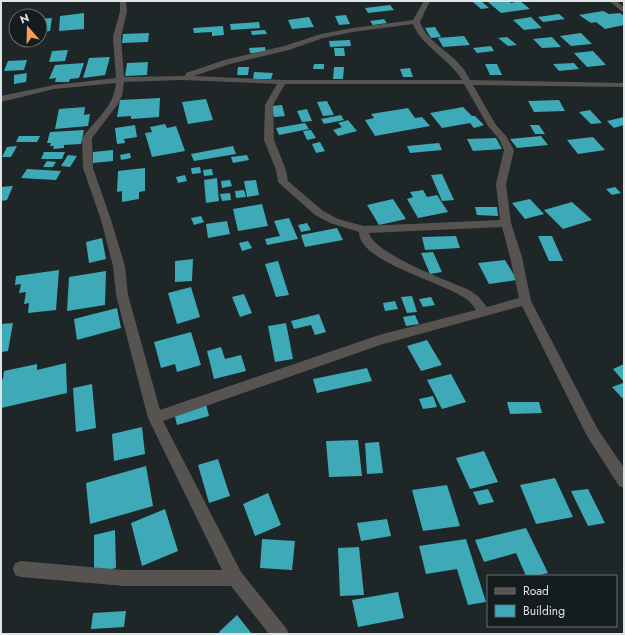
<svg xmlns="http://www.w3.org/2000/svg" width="625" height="635" font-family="Jost,sans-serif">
  <rect width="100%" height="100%" fill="#1e2627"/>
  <path fill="#3eaab8" d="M481,1L489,8L481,9L473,2Z
    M495,1H509L511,3L520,1L530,9L501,13L488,2Z
    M390,5L394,10L368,13L365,8Z
    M603,11L609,14L620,13L624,16V25L605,29L596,22L591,23L579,15Z
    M84,13V29L59,31L60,16Z
    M559,14L565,19L543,22L538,17Z
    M346,15L350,24L339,25L335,16Z
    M309,17L314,27L292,29L288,20Z
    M531,17L542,28L524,30L513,20Z
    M52,18L50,31L40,32V19Z
    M384,19L387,23L373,25L370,21Z
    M259,22L260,28L231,30L230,24Z
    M223,26L224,35L212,36V32L194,33L193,28Z
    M435,27L441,37L431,38L425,28Z
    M265,30L267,34L252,35L251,31Z
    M149,33L148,42L122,43L123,34Z
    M581,33L592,44L571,46L560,36Z
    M464,36L470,45L443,47L438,38Z
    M507,37L517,45L508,46L498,38Z
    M552,37L561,47L542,48L533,39Z
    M350,40L351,46L330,47L329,41Z
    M491,46L494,51L477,53L473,48Z
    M265,47L266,52L250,53L249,48Z
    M334,48H344L345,56H335Z
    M68,50L65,61L49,62L52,51Z
    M593,51L606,65L587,67L574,53Z
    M110,57L105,75L83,78L89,58Z
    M27,60L24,70L4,71L8,61Z
    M148,62L147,75L125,76L127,63Z
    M84,63L79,78L70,79L69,82H55L56,78L49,79L55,65Z
    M574,63L579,69L559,71L553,64Z
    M314,64H324V69H313Z
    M485,64H497L502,75H490Z
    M238,67H249L248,75H237Z
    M334,67H344L343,79H333Z
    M410,68L413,77H403L400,69Z
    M254,72L273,73L271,79H253Z
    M27,73L26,82L14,84V75Z
    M160,98L159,117L131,119V116L117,117L120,100Z
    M206,99L213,120L188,124L182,102Z
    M559,100L565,111L534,112L528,101Z
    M327,101L334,115L323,116L317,102Z
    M282,105L285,116L274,117L271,106Z
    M85,107L84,115L90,114L88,126L55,129L59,109Z
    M463,107L472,116H475L484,125L474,128L470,123L442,128L430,113Z
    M408,108L415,118L422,117L430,126L375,136L365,120L374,118L371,114Z
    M307,109L312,121L302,122L297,111Z
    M590,110L602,123L591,124L579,112Z
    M341,115L344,120L324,124L321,119Z
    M624,117V125L614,128L607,121Z
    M348,120L357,131L338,136L333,130L342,127L338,123Z
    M305,123L309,129L279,135L276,128Z
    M165,124L167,128L176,126L185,151L152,157L145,133L152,132L150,127Z
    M135,125L137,137L124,139L125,143L117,144L115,128Z
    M530,125H539L545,134H535Z
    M84,130L81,144L64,145V148L53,149L54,146H50L51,143H47L50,132Z
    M311,130L316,138L307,140L303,131Z
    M19,136H40L37,142H16Z
    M541,136L548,145L517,148L510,139Z
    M593,137L605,150L578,154L567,140Z
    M496,138L502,149L473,151L467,139Z
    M320,142L325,151L316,153L312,144Z
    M439,143L442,150L410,153L407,146Z
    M17,146L11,157H2L7,147Z
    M233,146L236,154L194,161L191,154Z
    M113,150V161L93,163V152Z
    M44,152H65L62,159H41Z
    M130,153L131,158L121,160L120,155Z
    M68,155L77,156L70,167L61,166Z
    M247,155L249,160L233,163L231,157Z
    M47,161L56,162L53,167H43Z
    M200,167L201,173L192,174L191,168Z
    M145,168V191L139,192V199L122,202V191L117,192L118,171Z
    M27,169L61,171L56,180L21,178Z
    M212,169L213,175L204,176L203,170Z
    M442,174L454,200L442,201L431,175Z
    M185,175L187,181L178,183L176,177Z
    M217,178L219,201L206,203L204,180Z
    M230,180L232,186L222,188L221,181Z
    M256,180L259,195L247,197L244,181Z
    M13,186L7,200L1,201V187Z
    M615,187L621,193L612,195L606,189Z
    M244,190L246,197L236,198L235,191Z
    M423,190L427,197L437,195L448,212L418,218L407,199L413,197L410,192Z
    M230,193L231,200L222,201L220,194Z
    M393,199L406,219L379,225L367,205Z
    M530,199L544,214L525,219L512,203Z
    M572,202L592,220L563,229L544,210Z
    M262,204L268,226L238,231L233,209Z
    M475,207H497L498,216L477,215Z
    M201,216L204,222L194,225L191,218Z
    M289,218L298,239L267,245L265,239L280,236L274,221Z
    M227,221L230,234L208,238L206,224Z
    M307,223L311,230L301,232L298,225Z
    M337,228L343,240L305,247L301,235Z
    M456,236L460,248L425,250L422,237Z
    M538,236H552L563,261H549Z
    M102,238L106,259L89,263L86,242Z
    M248,241L252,248L242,251L239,243Z
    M433,252L442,272L430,274L421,253Z
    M193,259L192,281L175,282V261Z
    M505,260L517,280L489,284L478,263Z
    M278,261L289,295L276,297L265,264Z
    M59,270L56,310L28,313L29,303L24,304L26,292L19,293L21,284L15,285L16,276Z
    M106,271L105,305L67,311L69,277Z
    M191,287L200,317L177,324L168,293Z
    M244,294L252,313L240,317L232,297Z
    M412,296L417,312L407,313L401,297Z
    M431,297L435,305L423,307L419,299Z
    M395,301L398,309L385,311L383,303Z
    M117,308L121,328L77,340L74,319Z
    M319,314L326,332L315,335L311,325L294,329L291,321Z
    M415,315L419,324L406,326L403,317Z
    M13,323L8,351L1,352V324Z
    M286,323L293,359L275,362L268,326Z
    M191,332L201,365L177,372L175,364L161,368L154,342Z
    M427,340L442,365L421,371L407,346Z
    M221,347L225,359L241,355L246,371L214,379L207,351Z
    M66,363L67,393L1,408V380L3,379L4,371L37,364V370Z
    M624,364V382L613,369Z
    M367,368L372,381L317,393L313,379Z
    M451,374L466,402L442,409L427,380Z
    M623,383L624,384V397L622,398L612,387Z
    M92,384L96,428L76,432L73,388Z
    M433,396L437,407L423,409L419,399Z
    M507,402H539L542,413L510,414Z
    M206,404L209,416L177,425L174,413Z
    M142,427L145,454L114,461L112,434Z
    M358,440L362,476L329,477L326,441Z
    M379,442L383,473L367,474L365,443Z
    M484,451L498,482L470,489L456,458Z
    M218,459L230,496L209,503L198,465Z
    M146,466L153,506L90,524L86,483Z
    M555,478L573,517L536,524L520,485Z
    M447,485L460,526L423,531L412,490Z
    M488,489L494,502L479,505L473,492Z
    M588,489L605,523L588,526L571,491Z
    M268,493L281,525L255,536L243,504Z
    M165,509L178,551L142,566L131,523Z
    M387,519L391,536L361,541L357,523Z
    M526,528L548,573L536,576H526L516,553L484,562L475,540Z
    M115,530L116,568L94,573V535Z
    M262,539L295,541L292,570L260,568Z
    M466,539L486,602L468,605L457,569L426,574L419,546Z
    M359,547L364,595L340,596L338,548Z
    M398,592L404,618L358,627L352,600Z
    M126,611L124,627L91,629L93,613Z
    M237,615L252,634H220L219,632Z"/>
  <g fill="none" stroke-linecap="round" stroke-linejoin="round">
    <path fill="#565351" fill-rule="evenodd" d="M120,1H126L127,11L121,37L124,77L185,76L186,73L224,60L284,46L321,34L353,28L413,20L424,1H430L420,22C427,42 448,50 461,66C465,70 467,75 470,80L624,83V87L473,85L496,125L506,136L514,150L506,184L511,223L522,257L531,301L597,428L624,468V488L619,486L587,436L522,306L380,345L163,421L241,572L286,628L289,634H269L231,586H124L21,577L15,575L13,569L15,563L21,561L124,570H222L148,418L116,295L113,266L101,220L83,168L82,138C95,120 114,107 116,83L54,89L1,102V96L54,85L116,78L113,37L120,11ZM413,24C421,46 449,58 462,80H282L194,76L230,64L289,50L323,38L353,32ZM182,80L277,84L265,105L264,140L276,170L278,182L315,215L330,223L359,232C358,263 450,283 470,302C472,304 474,307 476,310L379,335L160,410L128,295L125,266L111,220L93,168L92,138L118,104L122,96L124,82ZM285,84H464L488,126L499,139L504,150L496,184L500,220L364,226L338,219L323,211L288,181L286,170L274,140L273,105ZM502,227L510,257L519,298L487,307L478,296L469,290C449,281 374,254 369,233Z
      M609,1H616L624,7V13Z"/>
  </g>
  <rect width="625" height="635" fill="none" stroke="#dfe4e5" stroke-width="4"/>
  <rect x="487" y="575" width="130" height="52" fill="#141c1e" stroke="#656c6e"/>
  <rect x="495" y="588" width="20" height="6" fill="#565351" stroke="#656c6e"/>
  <text x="523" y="595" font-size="12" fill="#dfe4e5">Road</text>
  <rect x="495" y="605" width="20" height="12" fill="#3eaab8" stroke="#656c6e"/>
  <text x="523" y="615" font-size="12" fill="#dfe4e5">Building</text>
  <g transform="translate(28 28) rotate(340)"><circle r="19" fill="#141c1e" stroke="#656c6e"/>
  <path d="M0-3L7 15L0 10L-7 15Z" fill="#fd9d55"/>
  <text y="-6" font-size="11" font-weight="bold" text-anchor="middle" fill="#dfe4e5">N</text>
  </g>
</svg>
